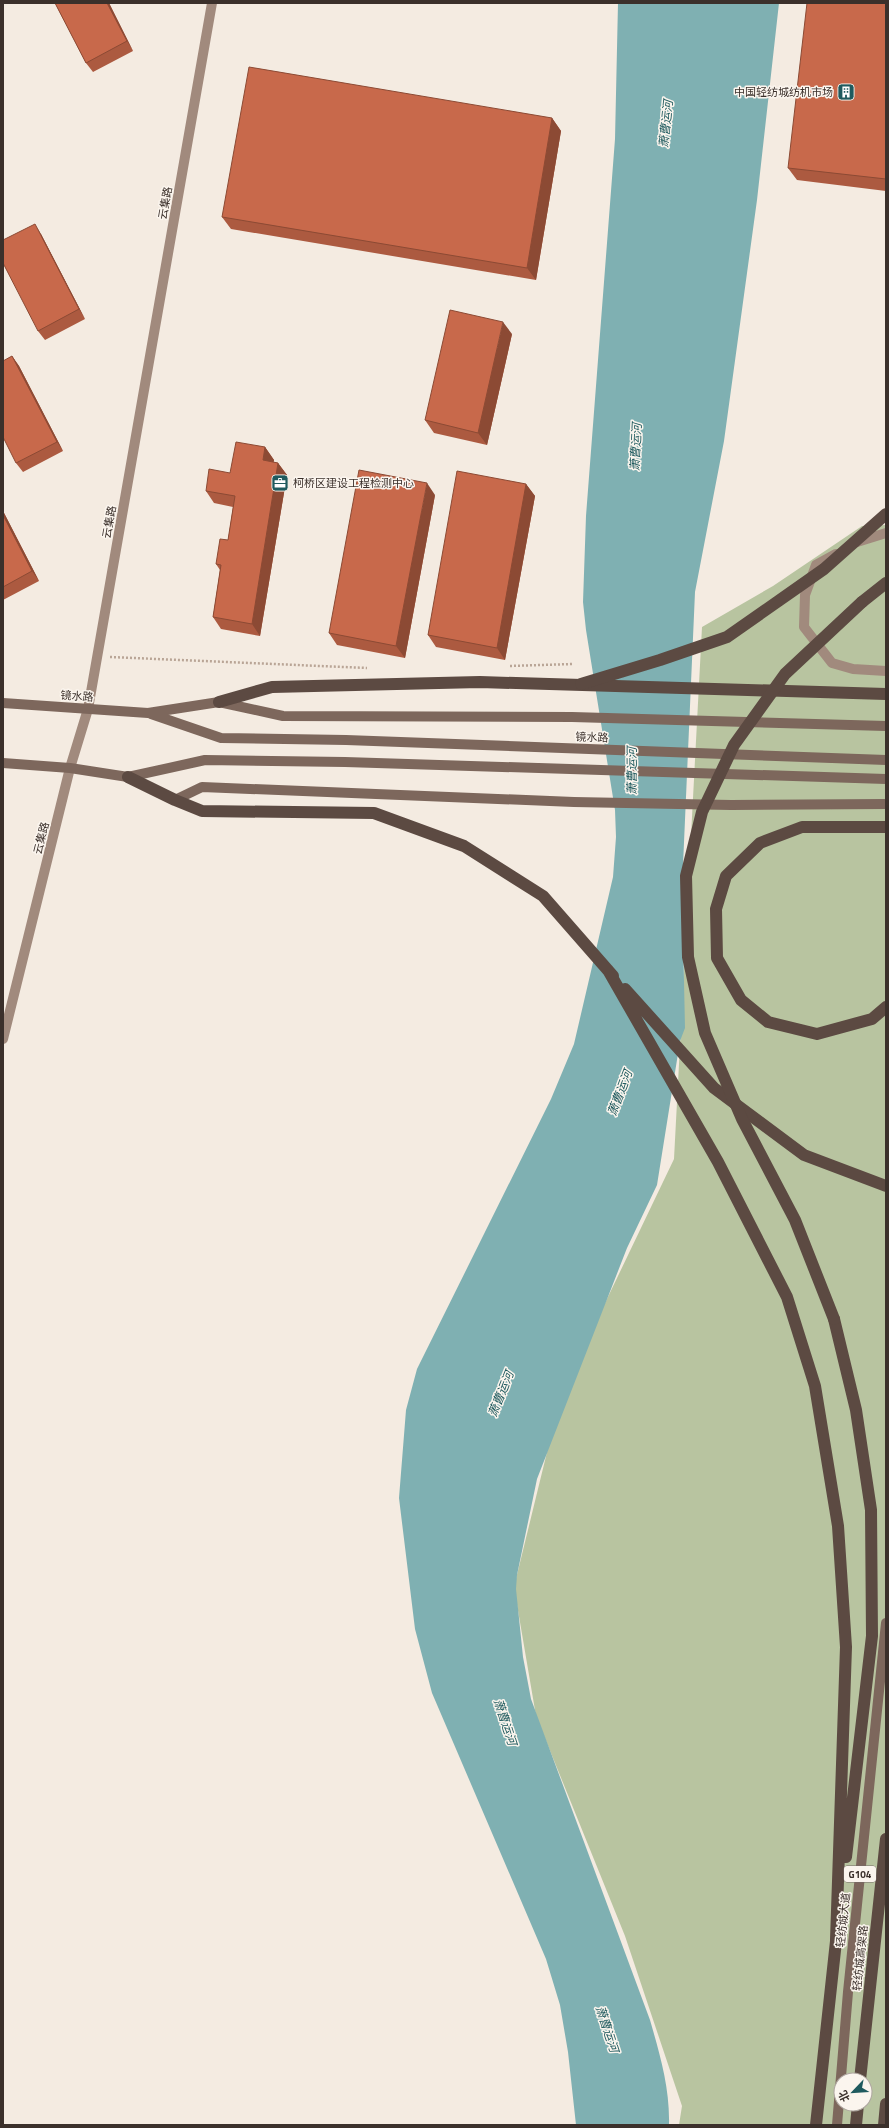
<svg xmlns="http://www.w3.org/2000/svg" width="889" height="2128" font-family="'Titillium Web','Noto Sans SC',sans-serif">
  <rect width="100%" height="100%" fill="#f4ebe1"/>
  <path fill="#b8c4a0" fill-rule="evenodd" d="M886,525V2125H679L682,2106L625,1936L536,1716L514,1587L561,1395L674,1159L702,627L773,586L862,526ZM841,2080H865V2104H841Z"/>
  <path fill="#7fb0b2" d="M618,3H779L757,200L724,441L695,592L682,888L685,1028L680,1041L657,1185L627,1248L537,1479L517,1575L516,1589L523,1657L531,1699L650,2020C660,2055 670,2088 669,2125H576L568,2052L560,2005L546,1959L432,1693L415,1629L399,1498L406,1410L417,1369L551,1099L574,1044L613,877L616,837L615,810L586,630L583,602L586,516L615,139Z"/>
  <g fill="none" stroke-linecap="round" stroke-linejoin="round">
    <path stroke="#b9a596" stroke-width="2.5" stroke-dasharray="2 2" stroke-linecap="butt" d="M110,657L367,668
      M510,666L572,664"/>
    <path stroke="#a18a7d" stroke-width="10" d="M857,542L886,533
      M836,554L816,565L805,595L804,627L832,663L853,669L886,671
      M3,1039L70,768L88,709L212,3"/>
    <path stroke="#7d675c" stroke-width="10" d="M3,703L148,713L219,702L283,716L572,717L886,726
      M151,714L221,738L346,740L886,760
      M3,763L70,768L128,777L205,760L345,762L886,779
      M175,800L202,787L574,802L731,805L886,804
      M837,2125L848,1992L886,1623"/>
    <path stroke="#5c4a42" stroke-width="12" d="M862,602L886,583
      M219,702L272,687L480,682L886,694
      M128,777L175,800L202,811L374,813L464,846L543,896L613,976
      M886,827H802L760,843L726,876L716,909L717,958L741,1000L768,1022L817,1034L872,1019L886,1007
      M608,970L718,1162L787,1297L815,1386L838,1526L846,1647L836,1940
      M625,989L714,1088L804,1155L886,1186
      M834,1319L856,1410L871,1510L872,1636L846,1857
      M860,2080L886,1839
      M816,2125L837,1932
      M856,2125L858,2104
      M884,2125L886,2104"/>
    <path stroke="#5c4a42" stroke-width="12" d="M581,684L660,660L727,637L824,569L886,514
      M834,1319L795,1220L742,1119L705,1033L688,957L686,876L702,812L734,745L785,674L862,602"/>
  </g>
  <path fill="#ac5a40" d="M55,3H109L133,51L93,72L86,63Z
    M886,3V191L797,180L788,168Z
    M552,118L561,131L536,280L231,229L222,217Z
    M41,234L85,319L45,340L38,331Z
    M512,334L487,445L434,433L425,420Z
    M12,356L19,366L63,451L23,472L16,463Z
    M265,447L274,460L273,462L278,463L287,475L260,636L221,629L213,617L220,570L216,564L228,540L233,507L214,503L206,491Z
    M526,484L535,496L505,660L436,647L428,635Z
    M435,495L405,658L337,645L329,633Z
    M3,511L39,581L3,600Z"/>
  <path fill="#8c4a34" d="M107,3H109L133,51L127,41Z
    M552,118L561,131L536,280L527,268Z
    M35,224L41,234L85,319L79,309Z
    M503,322L512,334L487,445L478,433Z
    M12,356L19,366L63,451L57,442Z
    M265,447L274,460L272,473L263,460Z
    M278,463L287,475L260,636L252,624Z
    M427,483L435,495L405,658L396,646Z
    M526,484L535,496L505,660L497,648Z
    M3,511L39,581L32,571L3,515Z"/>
  <path fill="#c8694b" stroke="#8c4a34" d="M55,3H107L127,41L86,63Z
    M807,3H886V179L788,168Z
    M249,67L552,118L527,268L222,217Z
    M35,224L79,309L38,331L3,263V240Z
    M450,310L503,322L478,433L425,420Z
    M12,356L57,442L16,463L3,437V361Z
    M236,442L265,447L263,460L278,463L252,624L213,617L221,565L216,564L220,539L228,540L235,496L206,491L209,469L230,473Z
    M359,470L427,483L396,646L329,633Z
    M457,471L526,484L497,648L428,635Z
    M3,515L32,571L3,587Z"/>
  <defs>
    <g id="building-square" transform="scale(0.9)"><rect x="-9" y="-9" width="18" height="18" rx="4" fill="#1f5a5e" stroke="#fbf5ee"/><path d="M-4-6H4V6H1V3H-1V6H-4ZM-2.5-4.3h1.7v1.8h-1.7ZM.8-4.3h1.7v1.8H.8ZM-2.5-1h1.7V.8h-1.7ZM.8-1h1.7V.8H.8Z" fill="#fff"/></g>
    <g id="office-square" transform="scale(0.9)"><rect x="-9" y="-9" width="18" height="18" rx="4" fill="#1f5a5e" stroke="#fbf5ee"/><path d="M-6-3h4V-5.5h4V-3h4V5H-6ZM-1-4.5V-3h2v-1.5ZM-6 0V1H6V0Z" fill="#fff"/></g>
  </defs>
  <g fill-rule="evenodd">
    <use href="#building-square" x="846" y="92"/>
    <use href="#office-square" x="280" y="483"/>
  </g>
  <g text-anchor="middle" stroke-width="3" stroke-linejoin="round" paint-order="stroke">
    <rect fill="#fbf5ee" stroke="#756b66" stroke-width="1" x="844" y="1866" width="32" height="16" rx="3"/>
    <g font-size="10" font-weight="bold" fill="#3b302b">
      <text x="860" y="1878">G104</text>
    </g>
    <g font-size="11" fill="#3b302b" stroke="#fbf5ee" text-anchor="end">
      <text x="833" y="96">中国轻纺城纺机市场</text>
      <text x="293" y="487" text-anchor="start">柯桥区建设工程检测中心</text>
    </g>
    <g font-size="11" fill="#3b302b" stroke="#fbf5ee">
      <text transform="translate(165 203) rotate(-80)" y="4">云集路</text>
      <text transform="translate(109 522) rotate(-80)" y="4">云集路</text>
      <text transform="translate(77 696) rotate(4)" y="4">镜水路</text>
      <text transform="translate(592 737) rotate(2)" y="4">镜水路</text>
      <text transform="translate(41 838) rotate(-76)" y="4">云集路</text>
      <text transform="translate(843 1920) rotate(-84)" y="4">轻纺城大道</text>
      <text transform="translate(860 1958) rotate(-84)" y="4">轻纺城高架路</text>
    </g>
    <g font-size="12" font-style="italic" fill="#1f5a5e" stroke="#fbf5ee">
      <text transform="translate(666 124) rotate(-84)" y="4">萧曹运河</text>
      <text transform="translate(636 447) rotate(-87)" y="4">萧曹运河</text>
      <text transform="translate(632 771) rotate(-90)" y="4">萧曹运河</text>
      <text transform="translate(620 1093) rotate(-69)" y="4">萧曹运河</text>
      <text transform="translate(501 1394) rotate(-68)" y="4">萧曹运河</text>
      <text transform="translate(505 1722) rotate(72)" y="4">萧曹运河</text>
      <text transform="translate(607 2029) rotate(72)" y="4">萧曹运河</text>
    </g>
  </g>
  <rect width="889" height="2128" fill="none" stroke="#3b302b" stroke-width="8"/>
  <g transform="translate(853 2092) rotate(245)"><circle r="19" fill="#fbf5ee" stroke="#aea6a0"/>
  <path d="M0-3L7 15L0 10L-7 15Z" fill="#1f5a5e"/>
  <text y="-6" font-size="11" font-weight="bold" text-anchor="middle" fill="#3b302b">北</text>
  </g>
</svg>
